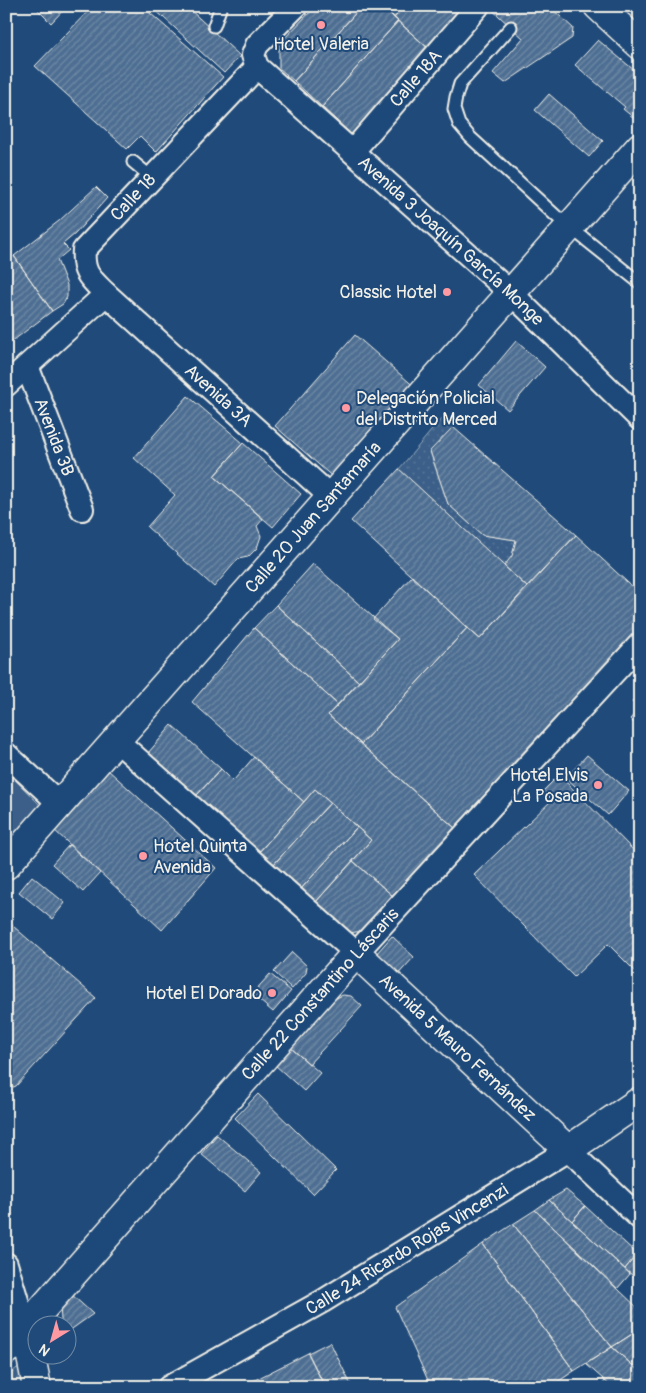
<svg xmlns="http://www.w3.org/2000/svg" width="646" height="1393" font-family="Pangolin,sans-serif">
  <defs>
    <pattern id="garden-dots" width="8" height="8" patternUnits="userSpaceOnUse" patternTransform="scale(1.25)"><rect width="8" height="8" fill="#3a5f88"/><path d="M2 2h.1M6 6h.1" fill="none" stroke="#577699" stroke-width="1.8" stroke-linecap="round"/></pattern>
    <pattern id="building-hatch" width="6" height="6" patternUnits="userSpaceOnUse" patternTransform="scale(1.25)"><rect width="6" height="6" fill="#4d6e92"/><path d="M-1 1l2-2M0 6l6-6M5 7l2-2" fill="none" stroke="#708aa6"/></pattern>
  </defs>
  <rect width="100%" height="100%" fill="#1f4a7a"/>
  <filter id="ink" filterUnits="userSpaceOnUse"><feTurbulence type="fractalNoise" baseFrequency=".02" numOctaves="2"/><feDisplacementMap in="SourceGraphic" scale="10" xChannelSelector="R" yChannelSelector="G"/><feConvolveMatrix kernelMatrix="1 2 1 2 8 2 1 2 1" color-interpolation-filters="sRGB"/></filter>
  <g filter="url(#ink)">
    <path fill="#3a5f88" stroke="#97a8b8" d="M6,771L40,805L6,847Z"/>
    <path fill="url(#garden-dots)" stroke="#97a8b8" d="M442,418L453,427L430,452L448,504L482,535L516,540L512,556L504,566L399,469Z
      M20,1366L24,1387H6V1376Z"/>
    <path fill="url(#building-hatch)" stroke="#f4f1e8" d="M34,6H67L51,23Z
      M93,6H142L223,77L156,152L140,136L127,149L35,66Z
      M151,6H186L240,56L224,73Z
      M316,6H362L294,81L279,68V44Z
      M362,6H383L398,21L322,107L294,81Z
      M383,6H404L394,18Z
      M404,6H462L465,9L429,49L394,18Z
      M488,6H549L573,28L572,38L505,83L493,73L523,38Z
      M398,21L429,49L352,135L322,107Z
      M598,40L640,75V123L623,109L625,107L575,65Z
      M549,94L603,141L589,157L535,110Z
      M96,187L107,198L75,234L63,244L69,250L57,260L67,285V297L63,304L52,311L14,256L59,221Z
      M14,256L52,311L6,346V261Z
      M355,335L417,389L336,480L275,426Z
      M516,341L545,367L508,410L479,385Z
      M188,396L243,443L214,476L263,519L257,526L261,536L257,548L248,557L238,559L214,587L147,527L175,495L134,458Z
      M453,427L576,535L527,587L504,566L512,556L516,540L482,535L448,504L430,451Z
      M243,443L301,494L273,527L214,476Z
      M399,469L527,587L480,639L351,521Z
      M576,535L640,594V634L455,828L361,744L467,628L480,639Z
      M313,564L398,639L359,682L276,605Z
      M412,576L467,628L361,744L328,715L398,639L373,619Z
      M276,605L359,682L338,705L254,628Z
      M254,628L338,705L328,715L455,828L394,897L353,861L371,840L315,789L304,802L192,702Z
      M640,693V729L630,719L639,709L632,702Z
      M172,725L221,769L196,796L148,753Z
      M587,755L629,791L608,815L566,778Z
      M254,757L304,802L259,852L196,796L221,769L233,781Z
      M107,769L216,868L162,930L53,829Z
      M559,775L640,857V976L608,944L574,977L474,875L552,800L543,791Z
      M315,789L330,803L273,865L259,852Z
      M330,803L357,827L300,890L273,865Z
      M357,827L371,840L315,903L300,890Z
      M69,845L100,873L83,892L52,864Z
      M353,861L394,897L363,931L349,933L315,903Z
      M32,876L65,903L52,919L19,892Z
      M6,920L96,998L16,1086L6,1090Z
      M392,936L414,957L394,979L376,954Z
      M292,952L307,966L306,973L292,989L274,972Z
      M270,974L291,991L273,1012L252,994Z
      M343,995L351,996L362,1006L309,1064L291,1048L334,999Z
      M291,1048L320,1073L304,1091L275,1065Z
      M258,1094L336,1170L313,1194L235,1118Z
      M217,1135L261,1172L245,1191L201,1154Z
      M566,1190L585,1206L572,1221L549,1200Z
      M549,1200L630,1274L617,1289L535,1210Z
      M585,1206L637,1254L625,1269L572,1221Z
      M535,1210L640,1310V1329L612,1347L513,1224Z
      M513,1224L612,1347L574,1371L483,1244Z
      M483,1244L574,1371L550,1387H431L395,1307Z
      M637,1254L640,1256V1282L625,1269Z
      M71,1294L93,1314L69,1331L68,1326H65L61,1320L60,1306Z
      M640,1329V1372L612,1347Z
      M330,1342L352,1387H325L308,1353Z
      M612,1347L640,1372V1387H612L586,1364Z
      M308,1353L325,1387H241Z
      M605,1381L612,1387H600Z
      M558,1382L563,1387H550Z"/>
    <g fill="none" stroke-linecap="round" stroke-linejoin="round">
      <g stroke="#f4f1e8" stroke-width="15">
        <path id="service" d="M214,26L221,6
          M511,27L460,84L456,97L454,109L459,124L470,137L556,216L640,283
          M133,162L151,177"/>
      </g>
      <g stroke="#f4f1e8" stroke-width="26">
        <g id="minor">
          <path id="s1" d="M296,6L257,45L253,55L257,67L511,293L640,419"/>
          <path id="s2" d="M257,67L84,250C82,273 90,278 106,294L331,497"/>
          <path id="s3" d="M353,151L478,6"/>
          <path id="s4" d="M27,366L82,509"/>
          <path d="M6,385L106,294"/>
          <path d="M116,740L356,953L640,644"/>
          <path d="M6,754L60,804"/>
          <path d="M6,1264L25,1327"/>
          <path id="s5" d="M169,1387L323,1301L568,1150L640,1218"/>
        </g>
      </g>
      <g stroke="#f4f1e8" stroke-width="31">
        <g id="tertiary">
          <path id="s6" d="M6,865L640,147"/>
          <path d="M25,1327L37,1387"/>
          <path id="s7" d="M6,1350L356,953L568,1150L640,1101"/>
        </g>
      </g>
      <g stroke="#f4f1e8" stroke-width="31">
        <path id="trunk" d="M598,6L640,45"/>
      </g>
      <use href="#service" stroke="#1f4a7a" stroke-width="11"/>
      <use href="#minor" stroke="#1f4a7a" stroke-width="22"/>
      <use href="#tertiary" stroke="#1f4a7a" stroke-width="28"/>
      <use href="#trunk" stroke="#1f4a7a" stroke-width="28"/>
    </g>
  </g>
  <g fill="#ff9aa2" stroke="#1f4a7a" stroke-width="2">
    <circle cx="321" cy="25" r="5"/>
    <circle cx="447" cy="292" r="5"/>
    <circle cx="346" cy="408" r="5"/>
    <circle cx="598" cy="785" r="5"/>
    <circle cx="143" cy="856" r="5"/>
    <circle cx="272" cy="993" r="5"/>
  </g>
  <g text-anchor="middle" stroke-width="4" stroke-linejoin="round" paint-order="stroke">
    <g font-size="18" fill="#f4f1e8" stroke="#1f4a7a" text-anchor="end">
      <text x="321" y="50" text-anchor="middle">Hotel Valeria</text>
      <text x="437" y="298">Classic Hotel</text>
      <text x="356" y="404" text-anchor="start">Delegación Policial<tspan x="356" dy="21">del Distrito Merced</tspan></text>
      <text x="588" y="781">Hotel Elvis<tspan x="588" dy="21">La Posada</tspan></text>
      <text x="153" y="852" text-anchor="start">Hotel Quinta<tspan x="153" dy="21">Avenida</tspan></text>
      <text x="262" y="999">Hotel El Dorado</text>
    </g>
    <g font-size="18" fill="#f4f1e8" stroke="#1f4a7a">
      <text dy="6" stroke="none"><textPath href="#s3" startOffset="96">Calle 18A</textPath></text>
      <text transform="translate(133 197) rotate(-47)" y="6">Calle 18</text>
      <text dy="6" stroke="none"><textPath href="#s1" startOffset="339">Avenida 3 Joaquín García Monge</textPath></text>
      <text dy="6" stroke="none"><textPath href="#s2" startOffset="455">Avenida 3A</textPath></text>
      <text dy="6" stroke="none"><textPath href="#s4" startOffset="76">Avenida 3B</textPath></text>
      <text dy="6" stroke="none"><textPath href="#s6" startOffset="464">Calle 20 Juan Santamaría</textPath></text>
      <text transform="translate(320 994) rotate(-48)" y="6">Calle 22 Constantino Láscaris</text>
      <text dy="6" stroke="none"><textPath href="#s7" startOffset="668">Avenida 5 Mauro Fernández</textPath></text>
      <text dy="6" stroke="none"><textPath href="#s5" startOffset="275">Calle 24 Ricardo Rojas Vincenzi</textPath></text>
    </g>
  </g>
  <rect width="646" height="1393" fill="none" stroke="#1f4a7a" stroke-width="25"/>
  <rect x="12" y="12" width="621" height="1368" fill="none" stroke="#f4f1e8" stroke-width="2" filter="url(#ink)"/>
  <g transform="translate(52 1340) rotate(217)"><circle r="24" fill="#1f4a7a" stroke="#748da6"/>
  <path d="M0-4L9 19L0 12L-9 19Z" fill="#ff9aa2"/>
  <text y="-8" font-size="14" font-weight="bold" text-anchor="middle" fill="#f4f1e8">N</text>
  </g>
</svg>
